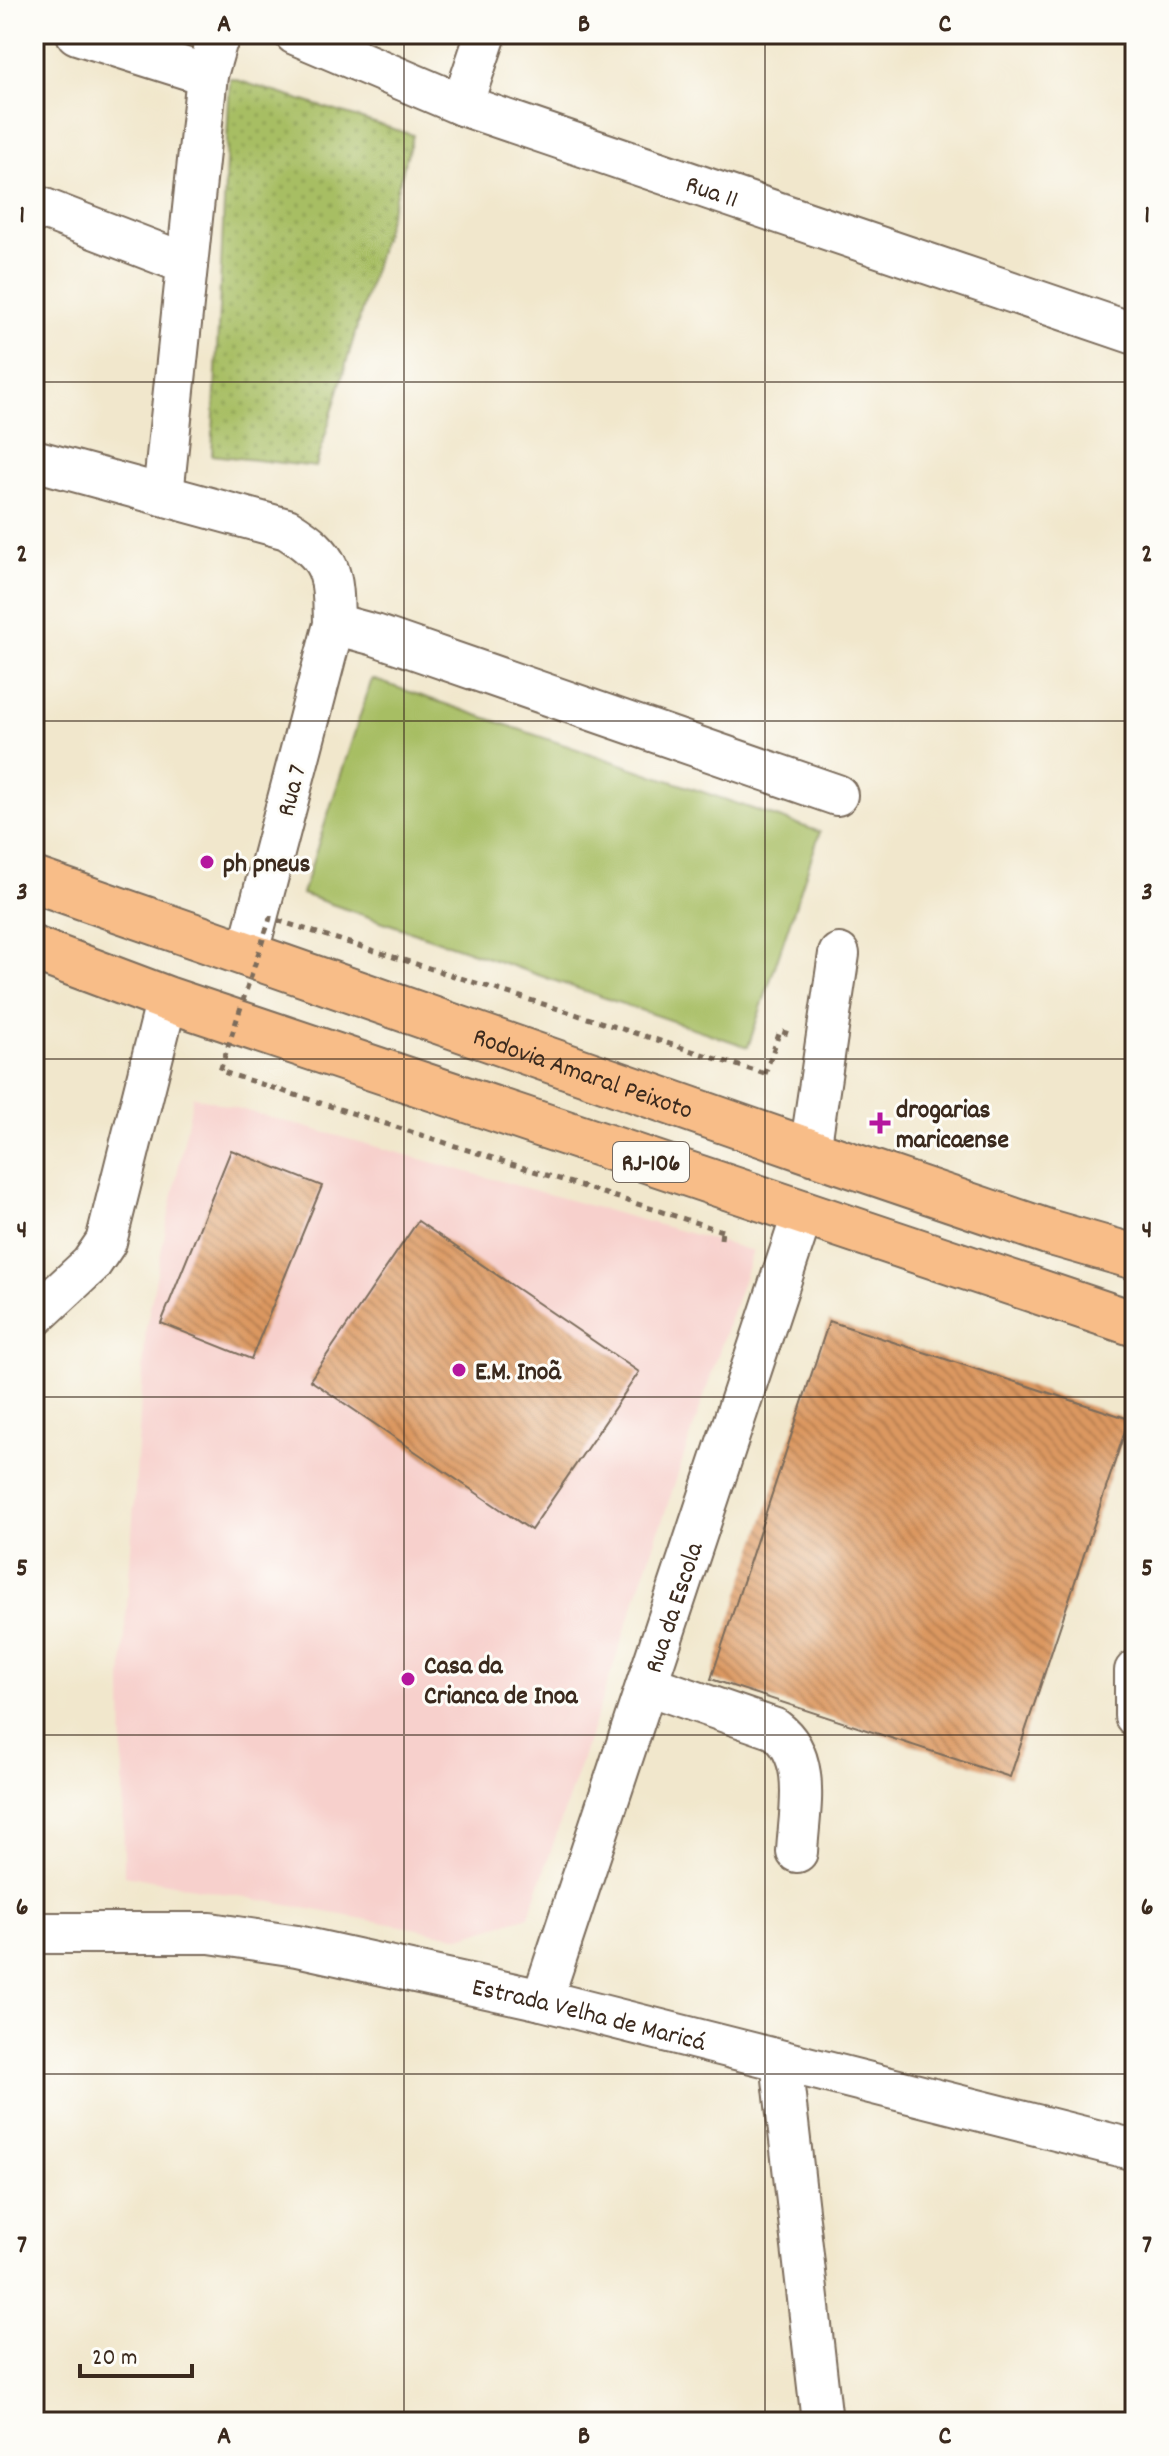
<svg xmlns="http://www.w3.org/2000/svg" width="1169" height="2456" font-family="Dekko,sans-serif">
  <defs>
    <pattern id="grass-dots" width="8" height="8" patternUnits="userSpaceOnUse" patternTransform="scale(2)"><rect width="8" height="8" fill="#a7be63"/><path d="M2 2h.1M6 6h.1" fill="none" stroke="#899b51" stroke-width="1.8" stroke-linecap="round"/></pattern>
    <pattern id="building-back-hatch" width="6" height="6" patternUnits="userSpaceOnUse" patternTransform="scale(2)"><rect width="6" height="6" fill="#dc9860"/><path d="M-1 5l2 2M0 0l6 6M5-1l2 2" fill="none" stroke="#b47c4f"/></pattern>
  </defs>
  <rect width="100%" height="100%" fill="#fdfcf7"/>
  <filter id="ink" filterUnits="userSpaceOnUse"><feTurbulence type="fractalNoise" baseFrequency=".0125" numOctaves="2"/><feDisplacementMap in="SourceGraphic" scale="16" xChannelSelector="R" yChannelSelector="G"/><feConvolveMatrix kernelMatrix="1 2 1 2 8 2 1 2 1" color-interpolation-filters="sRGB"/></filter>
  <filter id="wash" filterUnits="userSpaceOnUse"><feTurbulence type="fractalNoise" baseFrequency=".006" numOctaves="4" result="noise"/><feDisplacementMap in="SourceGraphic" scale="32" xChannelSelector="R" yChannelSelector="G"/><feGaussianBlur stdDeviation="1.8" result="paint"/><feColorMatrix in="noise" values="0 0 0 0 0 0 0 0 0 0 0 0 0 0 0 0 0 1.4 0 .05"/><feComposite in="paint" operator="in"/></filter>
  <g filter="url(#wash)">
    <rect width="100%" height="100%" fill="#f1e7cc"/>
    <path fill="#f7d0cc" d="M193,1096L753,1251L529,1916L461,1937L124,1875L122,1681L146,1327Z"/>
    <path fill="url(#grass-dots)" stroke="#717440" stroke-width="2" d="M230,78L413,135L316,467L212,455Z"/>
    <path fill="#a7be63" stroke="#717440" stroke-width="2" d="M372,679L820,832L748,1047L302,894Z"/>
    <g id="blocks">
      <path fill="url(#building-back-hatch)" d="M231,1150L322,1186L251,1359L161,1323Z
        M418,1221L639,1372L531,1530L310,1380Z
        M829,1321L1129,1419L1010,1777L711,1679Z"/>
    </g>
  </g>
  <g filter="url(#ink)">
    <use href="#blocks" fill-opacity="0" stroke="#7b6c5b" stroke-width="2"/>
    <g fill="none" stroke-linecap="round" stroke-linejoin="round">
      <g stroke="#7b6c5b" stroke-width="44">
        <g id="minor">
          <path d="M77,34L207,75"/>
          <path id="s1" d="M295,34L462,105L1135,334"/>
          <path d="M462,105L486,34"/>
          <path d="M34,205L187,264"/>
          <path d="M34,460L287,529C333,558 333,572 334,624L247,956"/>
          <path d="M163,495L207,75L217,40L222,34"/>
          <path d="M334,624L375,635L837,795"/>
          <path d="M810,1151L839,954"/>
          <path d="M34,1317L91,1264L106,1242L167,999"/>
          <path d="M1135,1671V1716"/>
          <path d="M648,1685L775,1729C813,1757 799,1811 797,1852"/>
          <path id="s2" d="M34,1933H210L297,1946L542,2000L1135,2150"/>
          <path id="s3" d="M542,2000L803,1213"/>
          <path d="M781,2061L822,2422"/>
        </g>
      </g>
      <g stroke="#7b6c5b" stroke-width="48">
        <g id="highway">
          <path id="s4" d="M34,880L810,1151L1048,1232L1135,1257"/>
          <path d="M34,949L167,999L1135,1324"/>
        </g>
      </g>
      <path stroke="#7b6c5b" stroke-width="5" stroke-dasharray="6 6" stroke-linecap="butt" d="M765,1074L780,1031L789,1034
        M721,1239L722,1231"/>
      <use href="#minor" stroke="#fff" stroke-width="40"/>
      <use href="#highway" stroke="#f8bd88" stroke-width="44"/>
      <path stroke="#7b6c5b" stroke-width="5" stroke-dasharray="6 6" stroke-linecap="butt" d="M722,1231L220,1071L270,918L765,1074"/>
    </g>
  </g>
  <path fill="none" stroke="#3b2a1e" stroke-width="2" stroke-opacity="0.55" d="M404,34V2422M765,34V2422M34,382H1135M34,721H1135M34,1059H1135M34,1397H1135M34,1735H1135M34,2074H1135"/>
  <g fill="#b5179e" stroke="#fdfcf7" stroke-width="3">
    <circle cx="207" cy="862" r="8"/>
    <path d="M876 1111h8v8h8v8h-8v8h-8v-8h-8v-8h8z"/>
    <circle cx="459" cy="1370" r="8"/>
    <circle cx="408" cy="1679" r="8"/>
  </g>
  <g text-anchor="middle" stroke-width="6" stroke-linejoin="round" paint-order="stroke">
    <rect fill="#fdfcf7" stroke="#75695f" stroke-width="2" x="613" y="1142" width="76" height="40" rx="6"/>
    <g font-size="24" font-weight="bold" fill="#3b2a1e">
      <text x="651" y="1170">RJ-106</text>
    </g>
    <g font-size="26" fill="#3b2a1e" stroke="#fdfcf7">
      <text dy="9" stroke="none"><textPath href="#s1" startOffset="446">Rua 11</textPath></text>
      <text transform="translate(290 790) rotate(-75)" y="9">Rua 7</text>
      <text dy="9" stroke="none"><textPath href="#s4" startOffset="582">Rodovia Amaral Peixoto</textPath></text>
      <text dy="9" stroke="none"><textPath href="#s3" startOffset="414">Rua da Escola</textPath></text>
      <text dy="9" stroke="none"><textPath href="#s2" startOffset="564">Estrada Velha de Maricá</textPath></text>
    </g>
    <g font-size="26" font-weight="bold" fill="#3b2a1e" stroke="#fdfcf7" text-anchor="start">
      <text x="223" y="871">ph pneus</text>
      <text x="896" y="1117">drogarias<tspan x="896" dy="30">maricaense</tspan></text>
      <text x="475" y="1379">E.M. Inoã</text>
      <text x="424" y="1673">Casa da<tspan x="424" dy="30">Crianca de Inoa</tspan></text>
    </g>
  </g>
  <rect width="1169" height="2456" fill="none" stroke="#fdfcf7" stroke-width="88"/>
  <path d="M80 2364v12h112v-12" fill="none" stroke="#3b2a1e" stroke-width="4"/>
  <text x="92" y="2364" font-size="24" fill="#3b2a1e" stroke="#fdfcf7" stroke-width="6" paint-order="stroke">20 m</text>
  <rect x="44" y="44" width="1081" height="2368" fill="none" stroke="#3b2a1e" stroke-width="3"/>
  <g font-size="26" text-anchor="middle" font-weight="bold" fill="#3b2a1e">
    <text x="224" y="31">A</text>
    <text x="584" y="31">B</text>
    <text x="945" y="31">C</text>
    <text x="22" y="222">1</text>
    <text x="1147" y="222">1</text>
    <text x="22" y="561">2</text>
    <text x="1147" y="561">2</text>
    <text x="22" y="899">3</text>
    <text x="1147" y="899">3</text>
    <text x="22" y="1237">4</text>
    <text x="1147" y="1237">4</text>
    <text x="22" y="1575">5</text>
    <text x="1147" y="1575">5</text>
    <text x="22" y="1914">6</text>
    <text x="1147" y="1914">6</text>
    <text x="22" y="2252">7</text>
    <text x="1147" y="2252">7</text>
    <text x="224" y="2443">A</text>
    <text x="584" y="2443">B</text>
    <text x="945" y="2443">C</text>
  </g>
</svg>
